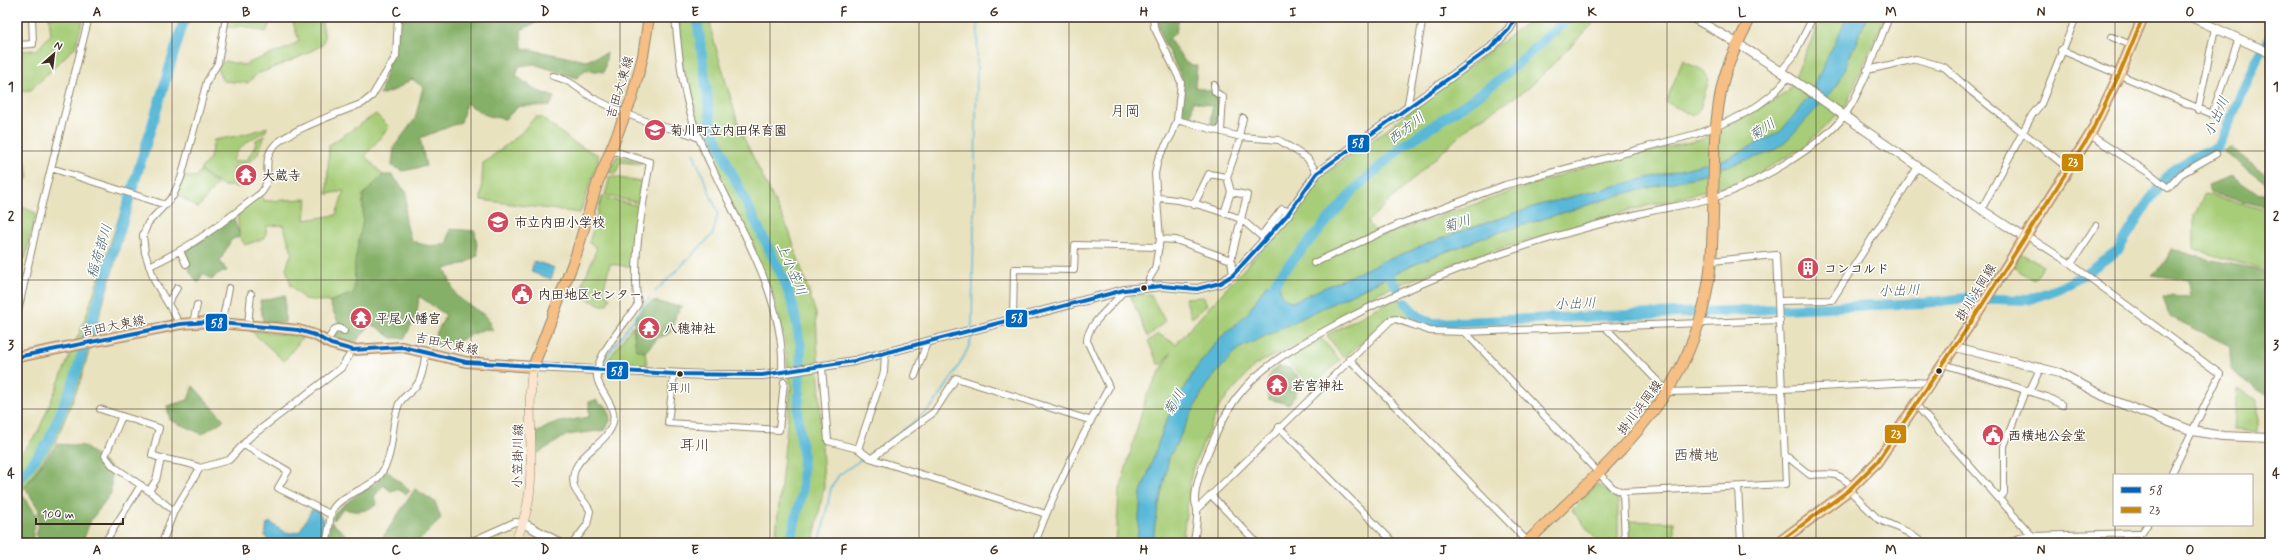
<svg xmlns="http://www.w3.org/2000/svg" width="2287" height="560" font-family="Mynerve,'Klee One',sans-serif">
  <rect width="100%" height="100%" fill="#fff"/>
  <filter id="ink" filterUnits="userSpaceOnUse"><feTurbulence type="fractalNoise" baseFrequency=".025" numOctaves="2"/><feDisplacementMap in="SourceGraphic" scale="8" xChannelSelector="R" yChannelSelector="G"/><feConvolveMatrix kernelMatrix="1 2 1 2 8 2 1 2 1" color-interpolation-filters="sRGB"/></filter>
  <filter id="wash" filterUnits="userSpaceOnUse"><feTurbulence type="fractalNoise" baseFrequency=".012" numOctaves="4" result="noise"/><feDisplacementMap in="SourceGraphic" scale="16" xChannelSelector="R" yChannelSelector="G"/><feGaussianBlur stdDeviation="0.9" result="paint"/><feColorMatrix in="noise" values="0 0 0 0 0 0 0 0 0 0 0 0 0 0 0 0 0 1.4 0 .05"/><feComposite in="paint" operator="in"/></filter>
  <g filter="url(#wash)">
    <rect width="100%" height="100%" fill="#e9e2bf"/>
    <path fill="#a7cd78" stroke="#717c4b" d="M49,17H84L75,47L31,90L17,92V51L37,50L51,34Z
      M225,17H247L249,23H265L272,17H321L325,38L322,45L298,58L257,74L248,83L223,81L217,68L225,61L243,65L290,47L299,41L293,22L279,19L270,23L266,32L243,26L229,28Z
      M679,17H710L712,34L740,130L789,231L816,314L824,487L813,543H775L791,387L784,337L773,295L707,150L682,63Z
      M1534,17H1600L1530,87L1471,125L1367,222L1381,236L1599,162L1700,140L1724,128L1788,92L1822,17H1885L1845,107L1804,147L1745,181L1616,214L1466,259L1380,292L1314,336L1255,365L1220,405L1192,470L1182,543H1116L1119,493L1146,397L1171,352L1162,364H1158L1148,341L1158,334L1176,344L1280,229L1324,175L1377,137Z
      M1683,60L1704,71L1709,79L1700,109L1693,116L1666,102Z
      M376,114L389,127L365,156L383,175L363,198V219L354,293L329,302L304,299L291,286L286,268L292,252L283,225L267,226L265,238L245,245L240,237L237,214L259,195L265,201L307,199L305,220L336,215L344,191L327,194L329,145Z
      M535,117L542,118L574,143L598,155V161L580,213L481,200L483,162H485L521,133Z
      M267,127L266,131C254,137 235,147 233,162L247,160L255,146L256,140L265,135C257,157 258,160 234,167V179L244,182L242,187L222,186L200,170L210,158L214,140C232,137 250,134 267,127Z
      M17,142L23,152L29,177L20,185L17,184Z
      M617,156L642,161L641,164L620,162L616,174L609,172Z
      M200,171L217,184L198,208L176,194L183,177H195Z
      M610,176L641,182L638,203L605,195Z
      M2205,194L2270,211V272L2194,249V215Z
      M602,197L639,206L632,267L610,264L603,291L610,298L607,305H601L578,295L597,248L589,243Z
      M134,198L80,382L55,443L17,498V459L38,432L85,319L124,202Z
      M17,205L36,213L25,259L17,256Z
      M2020,253L2043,266L2034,280L2013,267Z
      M1150,294L1165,321L1148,337L1130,295Z
      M1204,297L1207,305L1192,318L1185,298Z
      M1397,297L1418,326L1391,320L1343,358L1327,335Z
      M633,325L636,349L645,352L647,366L606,363Z
      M250,330L303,337L284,361Z
      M1321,338L1340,360L1313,387L1283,358Z
      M2237,388L2257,400V432L2234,430Z
      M1597,484L1618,499V543H1599L1572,510Z
      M1629,521L1674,522V543H1630Z"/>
    <path fill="#85b068" stroke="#606d43" d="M398,17H540L541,20L521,30L522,48L586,61L607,53L604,72L585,70L577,78L534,64L519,66L516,76L538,91L554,97L550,106H519L505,119L488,116L466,103L461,122L420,138L426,166L403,171L392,166L394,147L415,119L423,87L412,79L395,90L380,95L398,27Z
      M1157,17H1179L1176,32L1169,39L1186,63L1197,66L1195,87L1211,91L1220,99L1221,129H1211L1212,106L1193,101L1191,120L1181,119L1182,78L1162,39Z
      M2231,147L2270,178V186L2223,151Z
      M383,175H392L407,193L405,219L411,240C425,247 433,247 447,243L450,229L475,231L478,255L466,263L445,269L456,296L487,317L493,331L484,329L459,341L430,345L446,315L419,296L417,313L405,338H392L377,327L370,325L355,343L333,336L339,324L329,302L354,293L355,261L363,219V195Z
      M2232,176L2259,195L2270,192V208L2210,193L2208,185Z
      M233,217L240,236L231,240L220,261L227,271L217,274L212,280L203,273L198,283L190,272L184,253Z
      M2172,248C2202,261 2235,262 2266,273L2270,279V396L2258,390L2230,369V346L2169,316L2163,296L2190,297L2188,280L2152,275L2167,261Z
      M285,295V323L263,322L260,301Z
      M653,301L682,307L676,314L671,333L658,338L645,352L636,349C633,326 631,314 653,301Z
      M1278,366L1290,368L1300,378L1296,395L1289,404L1268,399C1265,383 1266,377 1278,366Z
      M193,386L224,420L202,434L170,420L167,406L188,400Z
      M596,400L601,405H605L609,411L610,421L605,430L567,435L535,455L536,433L554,423L589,417V402Z
      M57,444L84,446L111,468V493L91,520L82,543H36L39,510L25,487Z
      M386,470L410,491L407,494L397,489L391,491L383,485L374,497L377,504C368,511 355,514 344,508L333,520L334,513L359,493L376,484Z
      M415,489L435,502L441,519L418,542L379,543Z
      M21,493L36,514L32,542L34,543H17V498Z
      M331,522L353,541L351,543H326Z"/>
    <path fill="#58b8d7" stroke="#4a717a" d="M1847,17H1867L1837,86L1794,133L1775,151L1691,178L1627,193L1491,235L1416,263L1238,349L1206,385L1169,458L1155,524L1153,543H1137L1141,493L1166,421L1196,368L1218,340L1247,314L1266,285H1279L1282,296L1292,302L1384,261L1453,234L1539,205L1728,158L1781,131L1808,98Z
      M534,261L555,268L551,279L531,272Z
      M312,509L318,511L326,526L324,537L317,539L316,543H271L265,536L267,524L270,522C282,531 286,536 300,531Z"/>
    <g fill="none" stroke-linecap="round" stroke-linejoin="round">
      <path stroke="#58b8d7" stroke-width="1.5" d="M655,292L713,234L718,213L693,152
        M972,327L978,17
        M603,361L650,297
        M869,454C889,440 910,426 928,410C939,400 973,347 972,333
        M820,543L831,488L839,475L866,456"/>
      <path stroke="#58b8d7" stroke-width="10" d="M697,17L711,124L728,165L783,278L793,305L801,348L798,416L803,454L802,493L790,543
        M1383,265L1397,288
        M1267,296L1281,274L1356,188L1403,146L1476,97L1507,73L1570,17
        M1405,303C1414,312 1422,322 1435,323L1925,303L1966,298L2028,300L2062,287L2089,271L2118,250L2148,202L2170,173L2196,155L2218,148L2256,61L2270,38
        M17,483L48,442L74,380L185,17"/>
    </g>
  </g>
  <g filter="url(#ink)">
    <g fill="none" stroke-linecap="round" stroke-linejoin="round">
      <g stroke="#92866e" stroke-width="8">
        <path id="minor" d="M675,17C679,58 683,100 699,138C729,213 786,290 782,373
          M2112,37L2131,45
          M17,45L33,44L32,17
          M2061,50L2212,114L2239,38
          M1867,70L1916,59L1944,67L1972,92L2069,169
          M1781,71L1793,57L1813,17
          M553,76C571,80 578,89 593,98C614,109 637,119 661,126C674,130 686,131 698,138
          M1214,85L1215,92L1223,97L1221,131
          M1407,109L1423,17
          M2198,110L2215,28
          M1177,120L1241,137L1279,140L1307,158L1317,173
          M2090,135L2152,175L2168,188L2181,174L2216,154
          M1239,136L1243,118
          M51,168L166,205
          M1231,192L1247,195L1241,219L1261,236L1282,209L1290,212
          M1157,198C1186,199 1214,209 1241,219L1231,260
          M1194,205L1209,174L1227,177L1241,137
          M1981,210L2032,115L2041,104L2076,17
          M1224,213L1231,192L1227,177
          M2026,235L2071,264L2220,374L2171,475
          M1160,239L1176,240L1231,260L1233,275
          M180,251L186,264
          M1314,263L1400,224L1505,185L1696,134C1732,121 1765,108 1789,76
          M2071,264L2096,226
          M149,266C191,248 225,221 261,193C274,178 261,162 273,147C286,131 342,112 363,103L372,96L396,56L398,17
          M1150,287L1149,279L1155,269L1160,239L1155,174L1158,159L1172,134L1177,120L1181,82L1154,27L1153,17
          M1779,301L1832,300L1918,167
          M168,303L177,288
          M17,316L39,216L89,17
          M1013,319L1014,269L1074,270L1075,245L1159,247
          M193,323L197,305
          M222,323L229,288
          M180,324L155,282L145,253L143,235L148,223L173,196L181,178L207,81L218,63L226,17
          M248,325L251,294
          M1606,328L1668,392L1782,389L1914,382L1931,383
          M1465,332L1613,488L1623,492L1786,484L1776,255L1711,261
          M327,341L335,329L339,328L344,331
          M1349,359L1529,543
          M1943,364L2047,397L2062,405
          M822,367L828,441L858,449L870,458L1046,514
          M674,374L668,423L779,430L784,382
          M915,376L927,342
          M2029,392L2041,367
          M1916,405L2032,536
          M100,409L159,428L152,455C168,462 185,460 200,468
          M122,416L105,456L113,466L149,491
          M1279,427L1394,543
          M244,445L288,471L278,488L330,514
          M858,449L884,372L885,353
          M1785,455L1810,475C1831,474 1837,471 1852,486
          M872,458L934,412L956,378L1089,420
          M161,459L156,480L149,491L174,511
          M1738,487L1741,543
          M1849,490L1878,519L1907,532L1923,543
          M1623,492L1625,543
          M1211,495L1257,543
          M1999,499L2004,493V446L2025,391
          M1198,508L1391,320L1396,319L1430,331L1465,332L1780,320
          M108,543L105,542L141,485
          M162,543L174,511L200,468L229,460L250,437L341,368L353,350
          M326,543C329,535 330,514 332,510C343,492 372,490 382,472C395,452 390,426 399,404C403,396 411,393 416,386C423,378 424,362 426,351
          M468,543L515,522L523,523
          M573,543L587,525L590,511C586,501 576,495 574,486C567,455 607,448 613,422C617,406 599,392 597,377C594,356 627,322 638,304C631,263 643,204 650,162L610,150
          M1035,543C1055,488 1081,438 1109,387L1087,341C1087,323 1114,306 1124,290
          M1194,543C1195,532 1198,521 1197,510C1197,507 1195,504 1195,501C1194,477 1223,415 1238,396C1261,366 1295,347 1328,329C1425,275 1531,241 1638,214C1663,208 1688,205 1712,198C1749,188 1821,147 1844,116C1861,93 1878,45 1889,17
          M2008,543L2019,538L2032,536L2137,533H2142L2147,525"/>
      </g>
      <g stroke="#92866e" stroke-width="10">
        <path id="tertiary" d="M1691,17C1750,48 1802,86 1856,124C1912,163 1968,201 2025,238
          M2191,17L2270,53
          M1955,347L2060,373L2109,399L2193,431L2223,436L2270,438
          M533,367L706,375H762L793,371L854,361L1124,290L1162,286L1197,289L1220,283L1233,275L1288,214L1317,173L1491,48L1509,29L1516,17
          M523,523L560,543
          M2032,536L2039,543"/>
      </g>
      <g stroke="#92866e" stroke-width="10">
        <path id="secondary" d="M515,543C521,528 527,513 529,496C535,454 526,410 533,367"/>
      </g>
      <g stroke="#92866e" stroke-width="12">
        <path id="primary" d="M17,357L180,324L209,322L298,330L315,335L331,344L353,350L402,347L466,362L533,367L576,255L597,184L632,98L643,56L649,17
          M1526,543C1613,457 1700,393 1711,261C1716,201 1709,137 1724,78C1730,57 1741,36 1751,17
          M1778,543L1849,490L1877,462L1970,324L2090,135L2119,75L2143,17"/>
      </g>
      <use href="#minor" stroke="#fff" stroke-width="6"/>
      <use href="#tertiary" stroke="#fff" stroke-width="8"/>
      <use href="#secondary" stroke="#fbe5cf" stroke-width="9"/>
      <use href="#primary" stroke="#f5bf86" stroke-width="10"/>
      <g stroke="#fff" stroke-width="7">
        <path id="bus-1" d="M17,357L180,324L209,322L298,330L315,335L331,344L353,350L402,347L466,362L674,374L762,375L854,361L1124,290L1162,286L1197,289L1220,283L1233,275L1288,214L1317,173L1491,48L1509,29L1516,17"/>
      </g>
      <g stroke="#fff" stroke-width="7">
        <path id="bus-2" d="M1778,543L1849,490L1877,462L1970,324L2090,135L2119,75L2143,17"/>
      </g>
      <use href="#bus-1" stroke="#0065bd" stroke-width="4"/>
      <use href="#bus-2" stroke="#c88708" stroke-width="4"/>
    </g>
  </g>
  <path fill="none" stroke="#3b2a1e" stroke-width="1" stroke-opacity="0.55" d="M172,17V543M321,17V543M471,17V543M620,17V543M770,17V543M919,17V543M1069,17V543M1218,17V543M1368,17V543M1517,17V543M1667,17V543M1816,17V543M1966,17V543M2115,17V475M17,151H2270M17,280H2270M17,409H2270M2115,525V543"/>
  <defs>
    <g id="school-disc" transform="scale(1.15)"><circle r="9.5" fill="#d1495b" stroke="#fff"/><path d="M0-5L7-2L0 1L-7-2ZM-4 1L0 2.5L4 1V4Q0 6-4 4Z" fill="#fff"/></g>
    <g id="temple-disc" transform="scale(1.15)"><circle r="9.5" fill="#d1495b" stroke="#fff"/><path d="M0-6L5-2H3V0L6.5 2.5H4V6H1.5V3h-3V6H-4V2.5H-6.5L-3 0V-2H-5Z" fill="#fff"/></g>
    <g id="building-disc" transform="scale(1.15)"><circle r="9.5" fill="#d1495b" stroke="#fff"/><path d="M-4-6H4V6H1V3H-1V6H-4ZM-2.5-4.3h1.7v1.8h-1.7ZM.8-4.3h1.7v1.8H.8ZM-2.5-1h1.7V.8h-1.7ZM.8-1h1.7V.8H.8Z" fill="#fff"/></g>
    <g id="civic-disc" transform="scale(1.15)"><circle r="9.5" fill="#d1495b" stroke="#fff"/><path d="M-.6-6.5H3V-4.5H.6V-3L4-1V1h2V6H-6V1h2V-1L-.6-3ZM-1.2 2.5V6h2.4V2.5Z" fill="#fff"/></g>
  </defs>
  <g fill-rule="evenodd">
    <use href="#school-disc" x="655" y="130"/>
    <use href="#temple-disc" x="246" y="175"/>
    <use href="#school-disc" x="498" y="222"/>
    <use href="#building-disc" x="1808" y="268"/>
    <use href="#civic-disc" x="522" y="294"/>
    <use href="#temple-disc" x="361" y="318"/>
    <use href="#temple-disc" x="649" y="328"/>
    <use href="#temple-disc" x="1277" y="385"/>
    <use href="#civic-disc" x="1993" y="435"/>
  </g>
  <g fill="#3b2a1e" stroke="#fff" stroke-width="1.5">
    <circle cx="1144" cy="288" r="3.5"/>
    <circle cx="1939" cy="371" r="3.5"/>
    <circle cx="680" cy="374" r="3.5"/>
  </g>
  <g text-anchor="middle" stroke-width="3" stroke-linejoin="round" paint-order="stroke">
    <g font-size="12" fill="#3b2a1e" stroke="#fff">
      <text x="680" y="392">耳川</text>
    </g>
    <g font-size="13" fill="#3b2a1e" stroke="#fff">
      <text transform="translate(619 87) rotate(-73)" y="5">吉田大東線</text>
      <text transform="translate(1975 292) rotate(-58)" y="5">掛川浜岡線</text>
      <text transform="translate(113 325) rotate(-11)" y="5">吉田大東線</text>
      <text transform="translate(447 343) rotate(12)" y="5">吉田大東線</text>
      <text transform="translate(1639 407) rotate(-53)" y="5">掛川浜岡線</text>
      <text transform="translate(517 456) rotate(-89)" y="5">小笠掛川線</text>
    </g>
    <g font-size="13" font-weight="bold" fill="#3b2a1e" stroke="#fff" text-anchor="start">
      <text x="670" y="135">菊川町立内田保育園</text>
      <text x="262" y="180">大蔵寺</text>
      <text x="514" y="227">市立内田小学校</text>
      <text x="1824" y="273">コンコルド</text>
      <text x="538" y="299">内田地区センター</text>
      <text x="376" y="323">平尾八幡宮</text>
      <text x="664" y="333">八穂神社</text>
      <text x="1292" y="390">若宮神社</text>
      <text x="2008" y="440">西横地公会堂</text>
    </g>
    <g font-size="14" font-style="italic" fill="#455c5f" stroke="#fff">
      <text transform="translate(2216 116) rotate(-66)" y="5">小出川</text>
      <text transform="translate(1406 128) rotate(-37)" y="5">西方川</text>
      <text transform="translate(1762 129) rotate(-33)" y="5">菊川</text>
      <text transform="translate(1457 223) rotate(-18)" y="5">菊川</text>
      <text transform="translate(99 251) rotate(-73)" y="5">稲荷部川</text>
      <text transform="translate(792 269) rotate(67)" y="5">上小笠川</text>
      <text transform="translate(1899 290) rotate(-2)" y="5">小出川</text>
      <text transform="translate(1575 303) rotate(-2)" y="5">小出川</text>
      <text transform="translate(1174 402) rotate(-60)" y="5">菊川</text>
    </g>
    <g font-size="15" fill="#3b2a1e" stroke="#fff">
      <text x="1125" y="116">月岡</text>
      <text x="695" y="450">耳川</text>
      <text x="1696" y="460">西横地</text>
    </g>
  </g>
  <g stroke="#fff" stroke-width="1.5">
    <rect x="1347" y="134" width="23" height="19" rx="4" fill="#0065bd"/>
    <rect x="2061" y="153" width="23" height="19" rx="4" fill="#c88708"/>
    <rect x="1005" y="309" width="23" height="19" rx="4" fill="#0065bd"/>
    <rect x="205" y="313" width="23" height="19" rx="4" fill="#0065bd"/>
    <rect x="606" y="361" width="23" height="19" rx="4" fill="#0065bd"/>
    <rect x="1884" y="424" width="23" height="20" rx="4" fill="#c88708"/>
  </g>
  <g font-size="11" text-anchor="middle" font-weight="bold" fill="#fff">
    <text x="1358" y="147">58</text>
    <text x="2073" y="166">23</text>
    <text x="1017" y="322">58</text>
    <text x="217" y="327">58</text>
    <text x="617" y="375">58</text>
    <text x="1896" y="438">23</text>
  </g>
  <rect width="2287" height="560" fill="none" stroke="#fff" stroke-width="44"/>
  <rect x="2113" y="474" width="140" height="52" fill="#ffffff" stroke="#b1aaa5"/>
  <rect x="2121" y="487" width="20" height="6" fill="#0065bd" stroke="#b1aaa5"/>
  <text x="2149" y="494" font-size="12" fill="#3b2a1e">58</text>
  <rect x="2121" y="507" width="20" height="6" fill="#c88708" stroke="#b1aaa5"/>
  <text x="2149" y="514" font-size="12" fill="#3b2a1e">23</text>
  <g transform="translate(54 54) rotate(28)" stroke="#ffffff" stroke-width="3" paint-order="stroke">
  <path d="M0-3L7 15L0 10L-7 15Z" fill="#3b2a1e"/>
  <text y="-6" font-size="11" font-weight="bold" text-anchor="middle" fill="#3b2a1e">N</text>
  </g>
  <path d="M36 518v6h87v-6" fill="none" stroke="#3b2a1e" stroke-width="2"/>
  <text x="42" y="518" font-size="12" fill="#3b2a1e" stroke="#ffffff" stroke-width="3" paint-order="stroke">100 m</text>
  <rect x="22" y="22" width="2243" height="516" fill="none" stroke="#3b2a1e" stroke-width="1.5"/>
  <g font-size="13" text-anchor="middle" font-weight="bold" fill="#3b2a1e">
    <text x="97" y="16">A</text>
    <text x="246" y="16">B</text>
    <text x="396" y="16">C</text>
    <text x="545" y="16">D</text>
    <text x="695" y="16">E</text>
    <text x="844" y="16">F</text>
    <text x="994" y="16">G</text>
    <text x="1144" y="16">H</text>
    <text x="1293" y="16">I</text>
    <text x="1443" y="16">J</text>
    <text x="1592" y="16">K</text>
    <text x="1742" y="16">L</text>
    <text x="1891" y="16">M</text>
    <text x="2041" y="16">N</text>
    <text x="2190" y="16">O</text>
    <text x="11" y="91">1</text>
    <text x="2276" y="91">1</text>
    <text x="11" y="220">2</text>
    <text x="2276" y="220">2</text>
    <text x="11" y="349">3</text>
    <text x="2276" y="349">3</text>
    <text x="11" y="478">4</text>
    <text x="2276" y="478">4</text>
    <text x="97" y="554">A</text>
    <text x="246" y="554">B</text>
    <text x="396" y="554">C</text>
    <text x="545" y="554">D</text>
    <text x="695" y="554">E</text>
    <text x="844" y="554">F</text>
    <text x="994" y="554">G</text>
    <text x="1144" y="554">H</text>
    <text x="1293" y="554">I</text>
    <text x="1443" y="554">J</text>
    <text x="1592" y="554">K</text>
    <text x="1742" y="554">L</text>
    <text x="1891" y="554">M</text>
    <text x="2041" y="554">N</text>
    <text x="2190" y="554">O</text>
  </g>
</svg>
